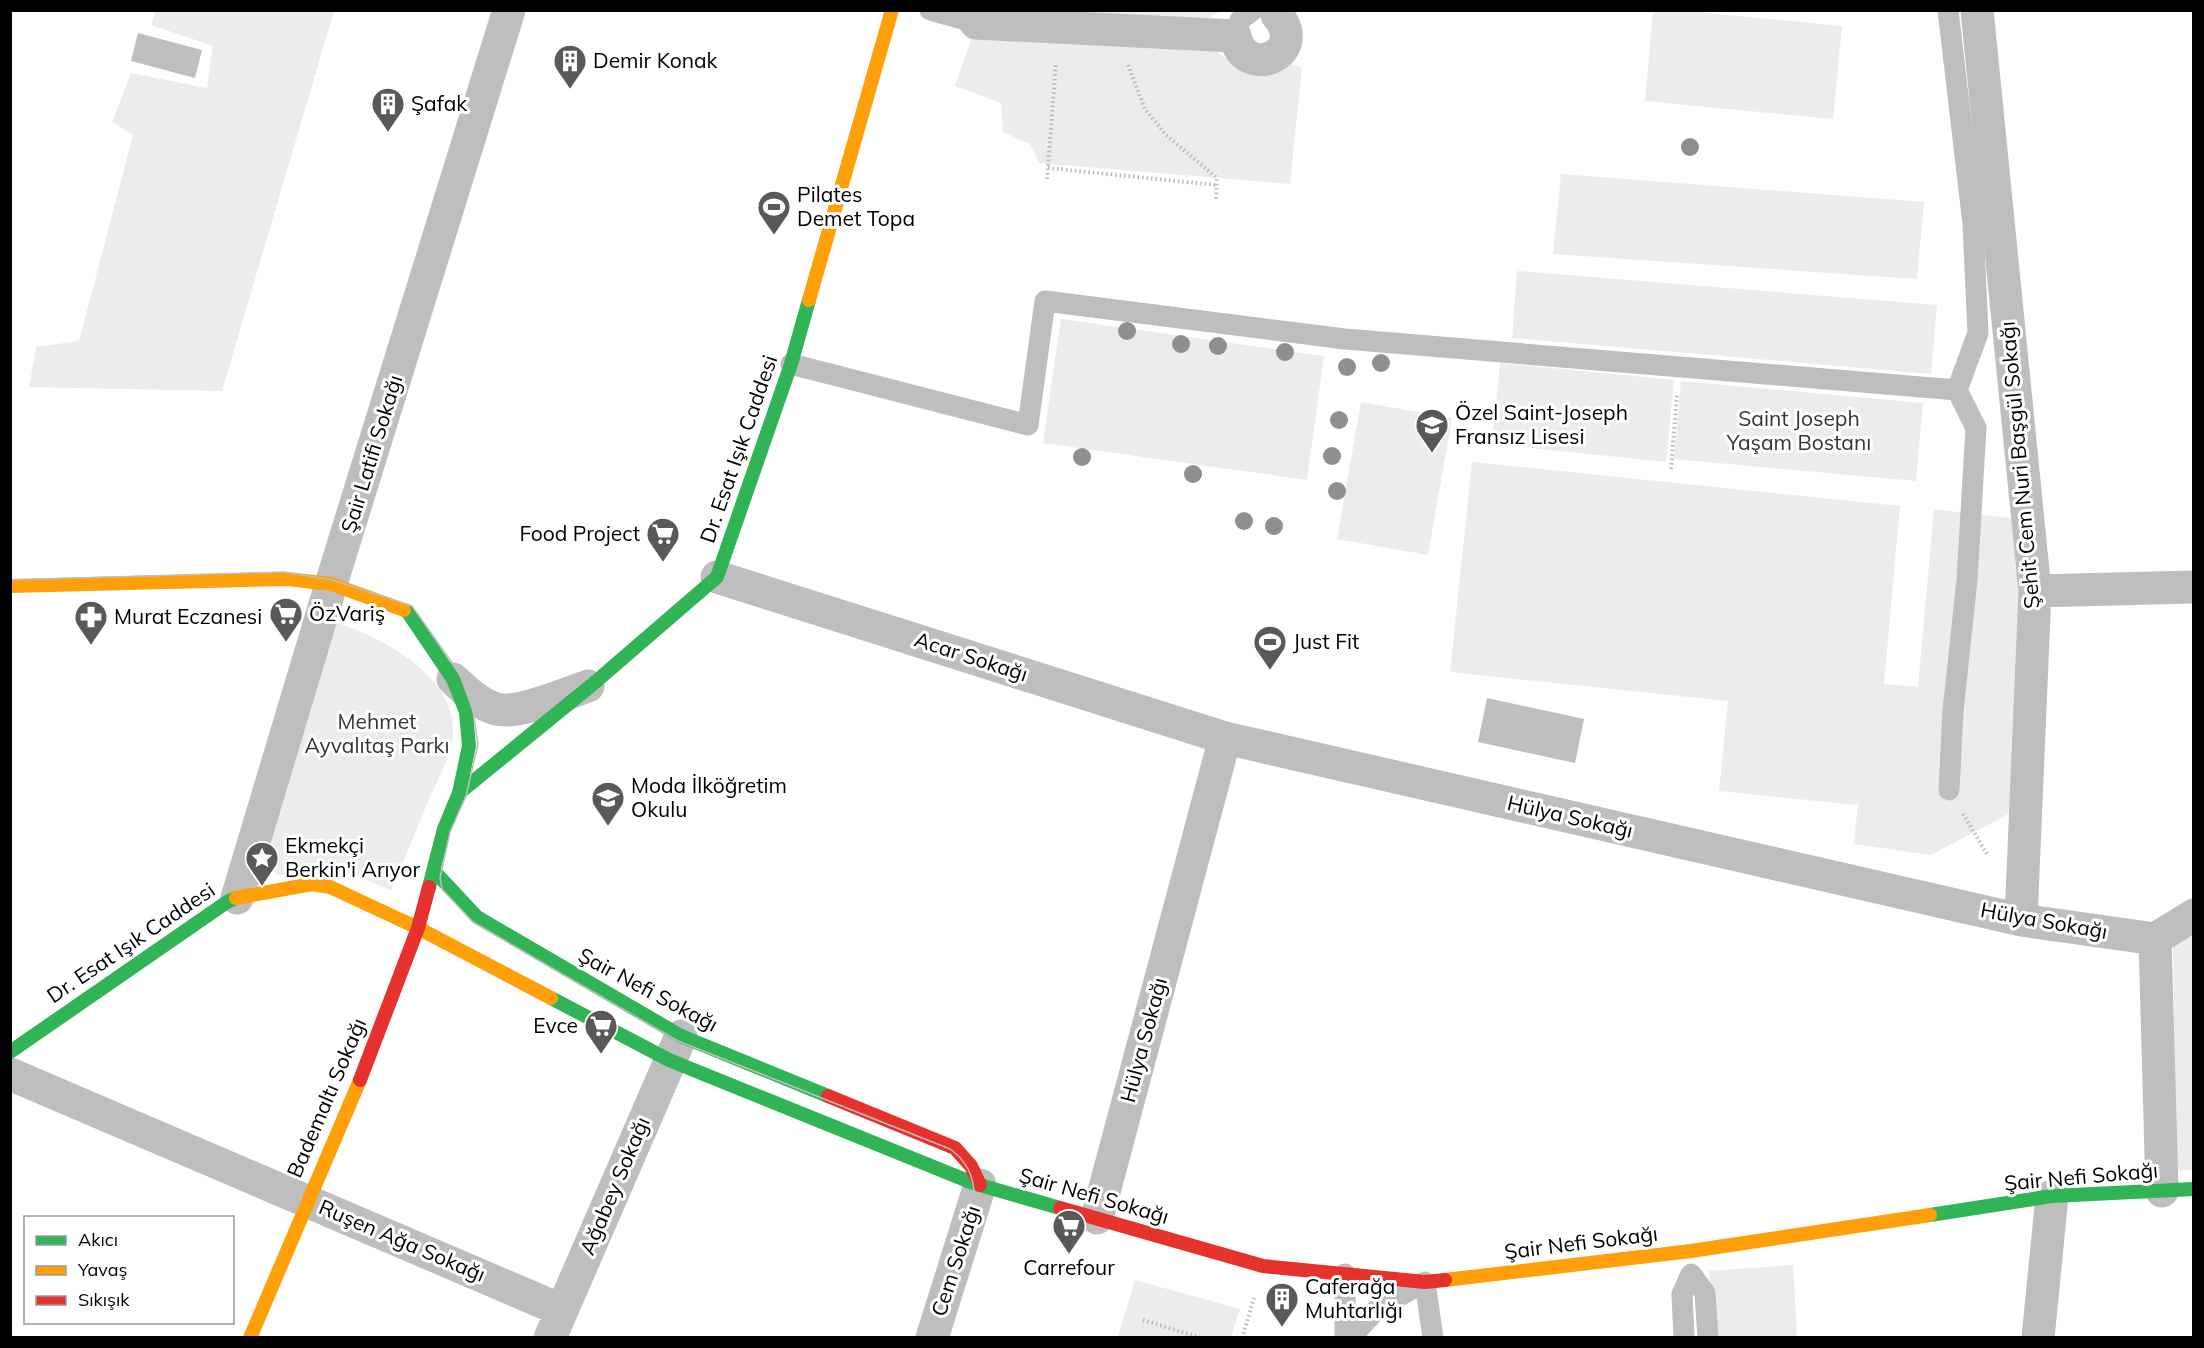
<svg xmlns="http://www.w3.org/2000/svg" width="2204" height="1348" font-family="Mulish,sans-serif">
  <rect width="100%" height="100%" fill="#fff"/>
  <path fill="#ececec" d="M990,10L1221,11L1200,23Z
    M155,11H334L222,391L29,387L36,347L79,341L133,135L112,122L131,73L207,88L213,46L151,25Z
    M1653,11H1686L1842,26L1833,119L1645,101Z
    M974,31L1206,44L1247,73L1281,61L1302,67L1290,184L1039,163L1030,144L1003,132L1001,103L955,86Z
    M1561,174L1924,202L1917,279L1553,254Z
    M1517,271L1937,305L1931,374L1512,338Z
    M1061,319L1324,356L1307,480L1043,443Z
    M1500,363L1674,380L1666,462L1492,444Z
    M1681,381L1923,403L1916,481L1674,459Z
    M1361,402L1452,418L1428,555L1337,539Z
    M1472,462L1900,506L1884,684L1918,687L1934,509L2017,519L2023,570L2016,810L1931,855L1854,844L1859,791L1857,805L1719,791L1728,701L1450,672Z
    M332,621C376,635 442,668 452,718C454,727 453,742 450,750C445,766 437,782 430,797C417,828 404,860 391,891L353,873L278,875L266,860Z
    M2193,932V1170L2176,1171L2173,944Z
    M1793,1265L1797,1337H1713L1709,1271Z
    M1135,1280L1240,1309L1231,1337H1118Z"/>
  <path fill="#bfbfbf" d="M138,33L202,50L195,78L131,61Z
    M1487,698L1584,719L1575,763L1478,742Z"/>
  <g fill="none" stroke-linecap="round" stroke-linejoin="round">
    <path stroke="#b9b9b9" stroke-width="4" stroke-dasharray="1.5 3" stroke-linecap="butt" d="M1128,65L1145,109L1166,135L1217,178L1216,201
      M1048,168L1216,185
      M1047,179L1056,63
      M1671,469L1677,395
      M1963,814L1987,854
      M1143,1320L1202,1338
      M1242,1338L1254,1298"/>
    <path stroke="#bebebe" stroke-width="21" d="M930,10L976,23L980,11
      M1948,10L1973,224L1978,333L1957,390
      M1235,36L1240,20L1253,10
      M791,364L1028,425L1045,301L1345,339L1957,390L1976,428L1967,580L1953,711L1949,790
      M1345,1338V1274
      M1350,1338L1379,1307L1425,1282L1433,1338
      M1684,1338L1682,1294L1691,1274L1705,1293L1708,1338"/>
    <path stroke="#bebebe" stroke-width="33" d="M1977,10L2035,591L2021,920
      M976,23L1235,36C1245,82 1310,53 1277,15
      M717,577L1225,738L2021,920L2155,939L2162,1191
      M2035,591L2194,587
      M453,679C466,691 479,704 496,709C518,715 565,694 588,686
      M237,898L336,568L509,10
      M2155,939L2194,915
      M10,1074L561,1310
      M1097,1218L1225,738
      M550,1338L681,1036
      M932,1338L980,1185
      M2038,1338L2052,1196"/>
    <path stroke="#30b455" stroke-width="14" d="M404,610L407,611L453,679L466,712L469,746L459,793L444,829L429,887
      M459,793L593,684L717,577L791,364L809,300
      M434,871L477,917L681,1036L828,1096
      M551,998L669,1060L973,1183L1060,1208
      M10,1052L227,902L236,898
      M1930,1215L2052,1196L2194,1189"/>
    <path stroke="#ff9f0a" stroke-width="14" d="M809,300L892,10
      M10,586L287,579L331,584L404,610
      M236,898L312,884L330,887L418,928L551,998
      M1445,1280L1691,1251L1930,1215
      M250,1338L360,1080"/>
    <path stroke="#e5322d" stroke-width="14" d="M360,1080L418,928L429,887
      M828,1096L955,1148L971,1166L980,1185
      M1060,1208L1263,1266L1425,1282L1445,1280"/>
    <path stroke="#bebebe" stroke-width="1.5" d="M10,580L284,572L333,580L412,606L460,674L473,711L478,744L466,796L450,832L440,878L442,889L473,922L678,1041L950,1149C967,1161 975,1179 974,1200L929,1338"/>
  </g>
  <g fill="#8f8f8f">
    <circle cx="1690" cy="147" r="9"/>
    <circle cx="1127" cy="331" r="9"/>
    <circle cx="1181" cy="344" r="9"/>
    <circle cx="1218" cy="346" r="9"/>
    <circle cx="1285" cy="352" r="9"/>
    <circle cx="1381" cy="363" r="9"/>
    <circle cx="1347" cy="367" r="9"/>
    <circle cx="1339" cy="420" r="9"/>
    <circle cx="1332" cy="456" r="9"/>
    <circle cx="1082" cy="457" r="9"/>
    <circle cx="1193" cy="474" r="9"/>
    <circle cx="1337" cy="491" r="9"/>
    <circle cx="1244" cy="521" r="9"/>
    <circle cx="1274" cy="526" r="9"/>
  </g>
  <defs>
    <g id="building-pin" transform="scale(1.725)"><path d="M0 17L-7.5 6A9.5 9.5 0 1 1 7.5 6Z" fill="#595959" stroke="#fff"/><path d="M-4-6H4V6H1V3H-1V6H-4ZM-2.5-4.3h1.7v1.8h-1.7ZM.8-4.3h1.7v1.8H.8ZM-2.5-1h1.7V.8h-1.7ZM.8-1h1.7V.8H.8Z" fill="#fff"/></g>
    <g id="stadium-pin" transform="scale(1.725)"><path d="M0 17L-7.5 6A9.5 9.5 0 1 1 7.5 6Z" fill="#595959" stroke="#fff"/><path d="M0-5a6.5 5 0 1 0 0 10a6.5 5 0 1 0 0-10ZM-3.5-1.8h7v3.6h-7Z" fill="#fff"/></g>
    <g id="school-pin" transform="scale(1.725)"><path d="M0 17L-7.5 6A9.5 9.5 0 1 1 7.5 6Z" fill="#595959" stroke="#fff"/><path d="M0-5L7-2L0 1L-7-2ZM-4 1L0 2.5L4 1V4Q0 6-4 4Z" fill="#fff"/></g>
    <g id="supermarket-pin" transform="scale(1.725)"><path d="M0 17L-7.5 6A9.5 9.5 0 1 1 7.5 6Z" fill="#595959" stroke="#fff"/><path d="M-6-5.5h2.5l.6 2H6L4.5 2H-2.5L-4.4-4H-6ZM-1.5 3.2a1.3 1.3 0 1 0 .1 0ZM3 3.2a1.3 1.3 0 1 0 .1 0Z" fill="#fff"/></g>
    <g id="pharmacy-pin" transform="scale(1.725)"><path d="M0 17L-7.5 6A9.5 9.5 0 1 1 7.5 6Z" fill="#595959" stroke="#fff"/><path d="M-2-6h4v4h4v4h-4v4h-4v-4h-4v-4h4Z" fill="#fff"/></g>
    <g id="sight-pin" transform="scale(1.725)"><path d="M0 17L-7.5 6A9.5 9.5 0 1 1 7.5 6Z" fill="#595959" stroke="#fff"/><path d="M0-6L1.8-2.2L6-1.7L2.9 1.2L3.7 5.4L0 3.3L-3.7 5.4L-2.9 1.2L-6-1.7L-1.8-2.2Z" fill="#fff"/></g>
  </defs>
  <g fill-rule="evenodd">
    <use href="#building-pin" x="570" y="61"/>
    <use href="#building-pin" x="388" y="104"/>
    <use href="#stadium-pin" x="774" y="207"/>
    <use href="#school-pin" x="1432" y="425"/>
    <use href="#supermarket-pin" x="663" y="534"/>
    <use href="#supermarket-pin" x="286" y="614"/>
    <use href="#pharmacy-pin" x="91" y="617"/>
    <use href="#stadium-pin" x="1270" y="642"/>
    <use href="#school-pin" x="608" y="798"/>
    <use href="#sight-pin" x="262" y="858"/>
    <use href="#supermarket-pin" x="601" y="1026"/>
    <use href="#supermarket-pin" x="1069" y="1226"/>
    <use href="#building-pin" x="1282" y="1299"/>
  </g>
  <g text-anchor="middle" stroke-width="6" stroke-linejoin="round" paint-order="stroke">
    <g font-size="21" fill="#000" stroke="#fff" text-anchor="start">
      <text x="593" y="68">Demir Konak</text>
      <text x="411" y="111">Şafak</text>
      <text x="797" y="202">Pilates<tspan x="797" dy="24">Demet Topa</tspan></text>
      <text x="1455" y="420">Özel Saint-Joseph<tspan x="1455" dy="24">Fransız Lisesi</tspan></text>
      <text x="640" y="541" text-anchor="end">Food Project</text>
      <text x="309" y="621">ÖzVariş</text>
      <text x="114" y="624">Murat Eczanesi</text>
      <text x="1293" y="649">Just Fit</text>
      <text x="631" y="793">Moda İlköğretim<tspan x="631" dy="24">Okulu</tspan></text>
      <text x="285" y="853">Ekmekçi<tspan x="285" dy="24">Berkin'i Arıyor</tspan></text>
      <text x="578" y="1033" text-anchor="end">Evce</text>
      <text x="1069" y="1275" text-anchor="middle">Carrefour</text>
      <text x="1305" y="1294">Caferağa<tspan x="1305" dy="24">Muhtarlığı</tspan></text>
    </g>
    <g font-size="21" fill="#333" stroke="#fff">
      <text x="1799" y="426">Saint Joseph<tspan x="1799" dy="24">Yaşam Bostanı</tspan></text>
      <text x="377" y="729">Mehmet<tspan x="377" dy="24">Ayvalıtaş Parkı</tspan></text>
    </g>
    <g font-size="21" fill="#000" stroke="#fff">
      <text transform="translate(739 449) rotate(-71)" y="7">Dr. Esat Işık Caddesi</text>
      <text transform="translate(372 454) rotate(-73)" y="7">Şair Latifi Sokağı</text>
      <text transform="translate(2020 465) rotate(-95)" y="7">Şehit Cem Nuri Başgül Sokağı</text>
      <text transform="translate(971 657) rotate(18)" y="7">Acar Sokağı</text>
      <text transform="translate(1570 817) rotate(13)" y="7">Hülya Sokağı</text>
      <text transform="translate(2044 921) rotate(10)" y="7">Hülya Sokağı</text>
      <text transform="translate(131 943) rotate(-34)" y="7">Dr. Esat Işık Caddesi</text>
      <text transform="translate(648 990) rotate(28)" y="7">Şair Nefi Sokağı</text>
      <text transform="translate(1144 1040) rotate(-75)" y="7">Hülya Sokağı</text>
      <text transform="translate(327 1098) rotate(-67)" y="7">Bademaltı Sokağı</text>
      <text transform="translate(2081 1177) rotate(-5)" y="7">Şair Nefi Sokağı</text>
      <text transform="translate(615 1186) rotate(-67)" y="7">Ağabey Sokağı</text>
      <text transform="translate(1094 1196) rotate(16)" y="7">Şair Nefi Sokağı</text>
      <text transform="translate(402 1241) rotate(23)" y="7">Ruşen Ağa Sokağı</text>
      <text transform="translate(1581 1243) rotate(-7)" y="7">Şair Nefi Sokağı</text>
      <text transform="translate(956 1261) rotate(-72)" y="7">Cem Sokağı</text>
    </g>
  </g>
  <rect width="2204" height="1348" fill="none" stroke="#000000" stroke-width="24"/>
  <rect x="24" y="1216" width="210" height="108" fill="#ffffff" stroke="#999999" stroke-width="1.5"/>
  <rect x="36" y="1236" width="30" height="9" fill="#30b455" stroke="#999999" stroke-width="1.5"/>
  <text x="78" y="1246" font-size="18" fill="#000000">Akıcı</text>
  <rect x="36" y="1266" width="30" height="9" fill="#ff9f0a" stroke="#999999" stroke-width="1.5"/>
  <text x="78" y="1276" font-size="18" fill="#000000">Yavaş</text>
  <rect x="36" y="1296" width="30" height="9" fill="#e5322d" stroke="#999999" stroke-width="1.5"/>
  <text x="78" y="1306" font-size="18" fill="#000000">Sıkışık</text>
</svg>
